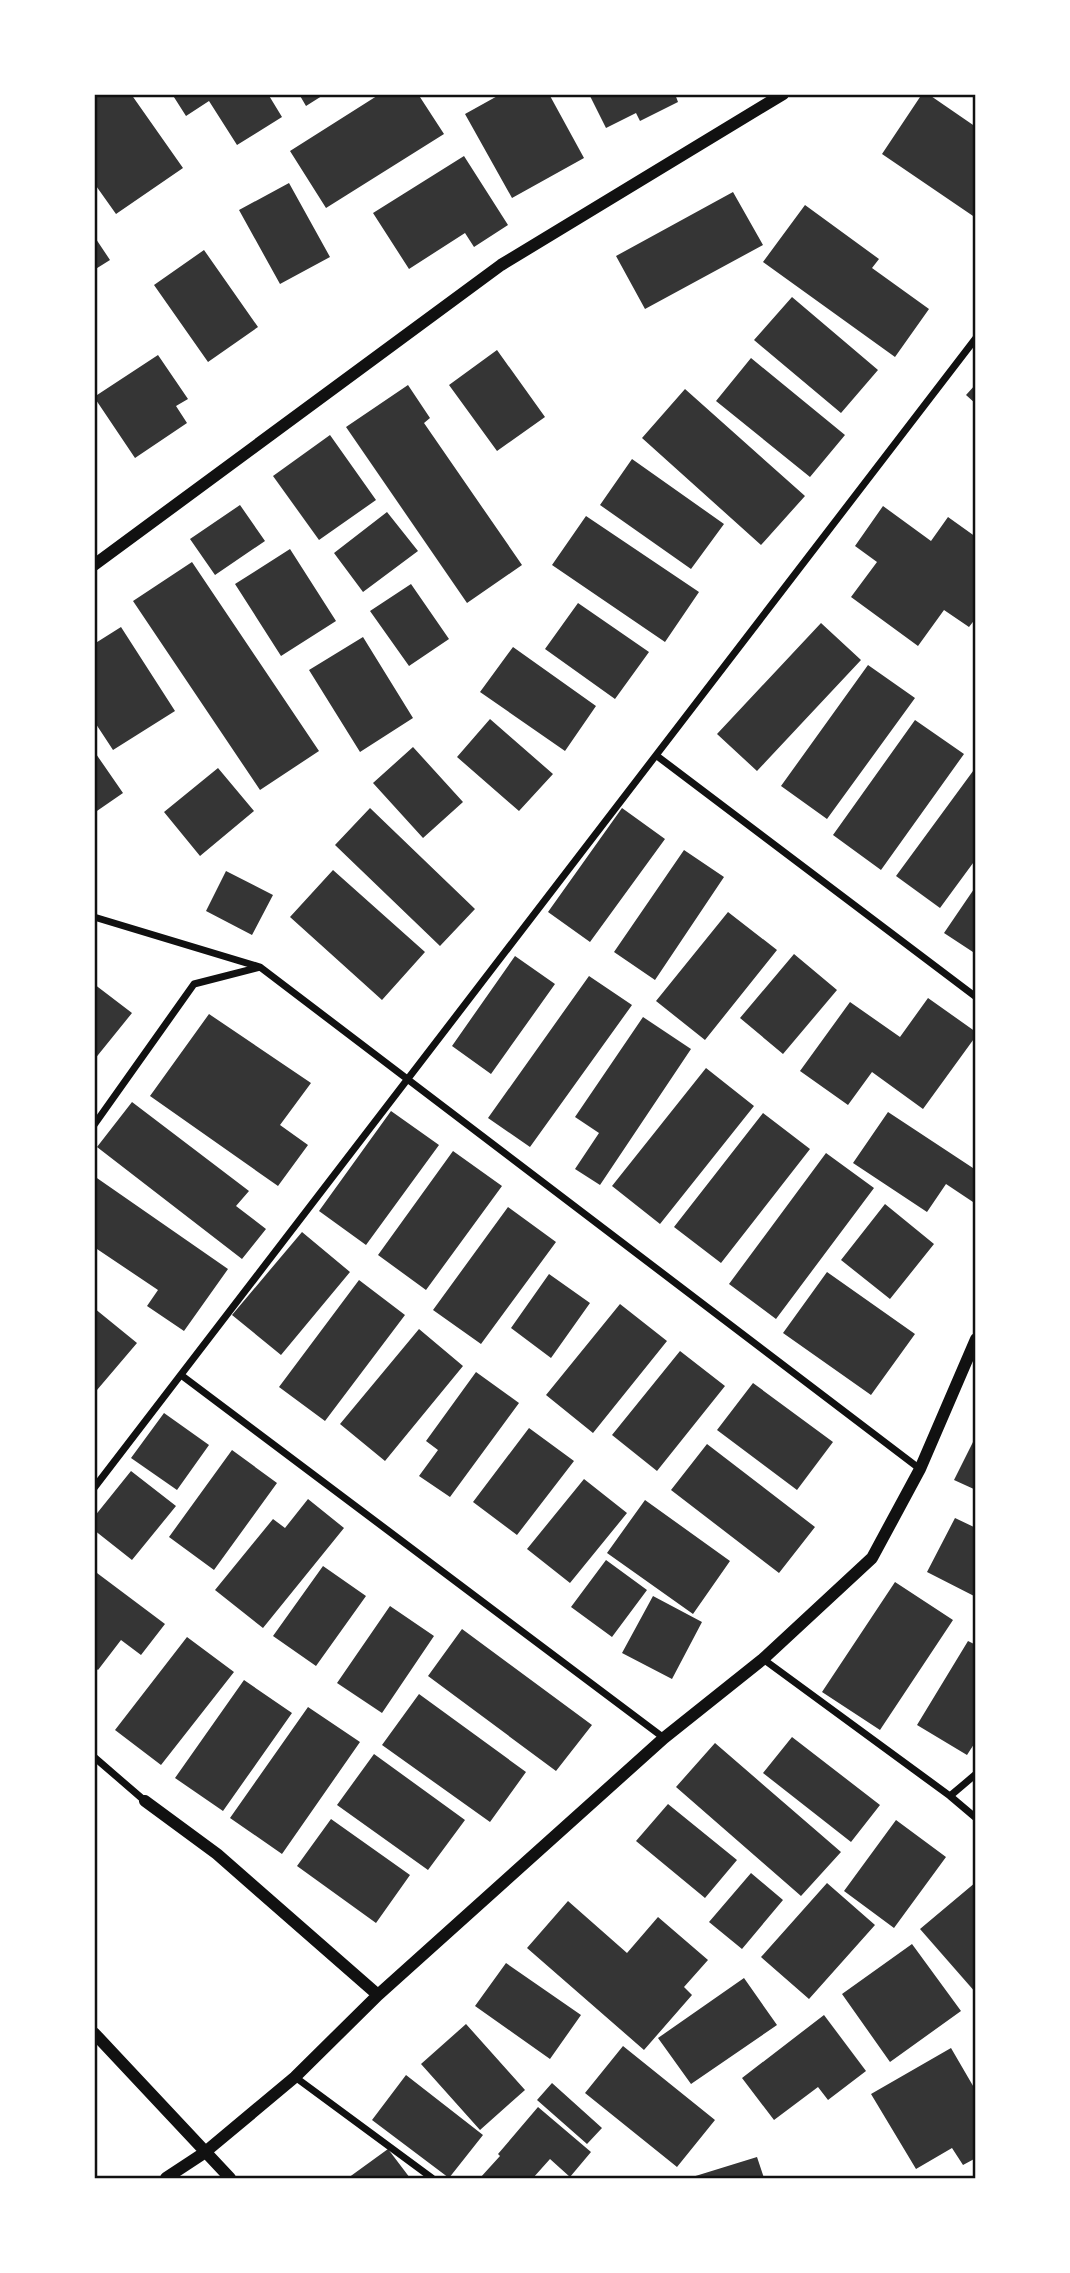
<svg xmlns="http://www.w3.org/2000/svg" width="1070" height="2273" font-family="Inter,sans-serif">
  <rect width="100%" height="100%" fill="#fff"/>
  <path fill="#353535" d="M94,94H131L183,168L116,214L94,183Z
    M172,94H268L282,117L237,145L209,101L186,116Z
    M299,94H325L306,106Z
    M380,94H418L444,134L326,208L290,151Z
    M501,94H549L584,158L512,198L465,114Z
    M589,94H675L678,102L640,121L636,113L606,128Z
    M922,94H928L976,127V218L882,154Z
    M464,156L508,225L474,247L465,233L409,269L373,213Z
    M289,183L330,257L280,284L239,210Z
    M733,192L763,245L645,309L616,256Z
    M805,205L879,259L872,268L929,309L895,357L763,262Z
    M94,236L110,260L94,270Z
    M204,250L258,327L208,362L154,285Z
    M792,297L878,370L841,413L754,340Z
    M497,350L545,417L497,451L449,385Z
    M158,355L188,399L176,406L187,423L135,458L94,397Z
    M751,358L845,435L810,477L716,401Z
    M976,384V404L966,395Z
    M408,385L430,418L424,423L522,565L467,603L346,427Z
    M685,389L805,496L761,545L642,438Z
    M330,435L376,500L319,540L273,476Z
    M632,459L724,524L691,569L600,505Z
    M240,505L265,541L215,575L190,539Z
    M883,506L931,541L948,517L976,537V618L969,627L944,610L918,646L851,597L877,562L855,546Z
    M387,512L418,551L363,592L334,553Z
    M586,516L699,592L665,642L552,565Z
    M290,549L336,621L281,656L235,584Z
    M192,562L319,751L260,790L133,601Z
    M411,584L449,639L409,666L370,611Z
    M578,603L649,652L615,699L545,649Z
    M821,623L861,660L757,771L717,734Z
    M121,627L175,711L113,750L94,721V644Z
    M363,637L413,718L360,752L309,670Z
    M513,647L596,706L565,751L480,692Z
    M868,665L915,698L827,819L781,786Z
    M490,719L553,774L519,811L457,757Z
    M915,720L964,754L881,870L833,835Z
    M413,747L463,802L423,838L373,783Z
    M94,751L123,793L94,813Z
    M976,767V859L940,908L896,876Z
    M218,768L254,811L200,856L164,812Z
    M370,808L475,909L440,946L335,845Z
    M622,808L665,839L590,942L548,912Z
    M684,850L724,877L655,980L614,952Z
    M333,870L425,952L382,1000L290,917Z
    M226,871L273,895L252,935L206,911Z
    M976,886V954L944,933Z
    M728,912L777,950L705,1040L656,1001Z
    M794,954L837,990L783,1054L740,1018Z
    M515,956L555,984L491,1074L452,1046Z
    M589,976L632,1005L530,1147L488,1118Z
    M94,984L132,1013L94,1060Z
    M928,998L976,1032V1036L923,1109L872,1072L848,1105L800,1071L850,1002L900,1037Z
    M209,1014L311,1083L280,1125L308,1145L278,1186L150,1096Z
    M643,1017L691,1049L600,1185L575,1169L599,1133L575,1117Z
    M706,1068L754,1106L660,1224L612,1186Z
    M132,1102L249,1191L236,1206L266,1229L242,1259L97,1147Z
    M391,1111L439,1145L366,1245L319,1211Z
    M888,1112L976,1170V1204L946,1184L927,1212L853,1163Z
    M763,1113L810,1149L721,1263L674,1227Z
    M453,1151L502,1186L426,1290L378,1255Z
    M826,1153L874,1188L776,1319L729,1284Z
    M94,1176L228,1269L184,1331L147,1306L158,1290L94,1247Z
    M885,1204L934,1244L890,1299L841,1260Z
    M508,1207L556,1242L481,1344L433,1310Z
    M302,1232L350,1272L281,1355L232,1315Z
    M827,1272L915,1334L871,1395L783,1333Z
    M549,1274L590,1303L551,1358L511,1328Z
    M359,1280L405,1315L325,1421L279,1387Z
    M620,1304L667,1341L593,1433L546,1395Z
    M94,1308L137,1343L97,1390L94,1388Z
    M419,1329L463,1366L385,1461L340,1424Z
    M680,1351L725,1386L657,1471L612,1435Z
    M476,1372L519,1403L450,1497L419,1476L438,1450L426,1441Z
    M753,1383L833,1442L797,1490L717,1430Z
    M164,1413L209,1445L177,1490L131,1458Z
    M529,1428L574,1461L517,1535L473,1502Z
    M976,1436V1490L954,1480Z
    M707,1444L815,1527L779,1573L671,1490Z
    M232,1450L277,1483L214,1570L169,1537Z
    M131,1471L176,1506L132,1560L94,1530V1517Z
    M584,1479L627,1513L570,1583L527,1549Z
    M308,1499L344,1528L263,1628L215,1590L273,1519L285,1528Z
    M645,1500L730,1561L693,1614L607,1553Z
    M955,1518L976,1528V1597L927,1572Z
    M606,1560L647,1590L612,1637L571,1607Z
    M323,1566L366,1596L316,1666L273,1636Z
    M97,1573L165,1624L141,1655L121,1640L98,1670L94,1667V1576Z
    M895,1582L953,1620L880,1730L822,1692Z
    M653,1596L702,1622L672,1679L622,1653Z
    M390,1606L434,1636L382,1713L337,1683Z
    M462,1629L592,1725L556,1771L428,1676Z
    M187,1637L234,1672L161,1765L115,1730Z
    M968,1641L976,1645V1741L967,1755L917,1725Z
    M244,1680L292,1713L223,1811L175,1778Z
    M419,1694L526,1772L490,1822L382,1745Z
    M308,1707L360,1742L282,1854L230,1818Z
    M792,1737L880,1805L851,1842L763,1773Z
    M715,1743L841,1852L801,1896L676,1787Z
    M374,1754L465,1820L428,1870L337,1805Z
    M668,1804L737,1860L705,1898L636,1841Z
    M331,1819L410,1875L376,1923L297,1866Z
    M896,1820L946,1857L894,1928L844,1891Z
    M751,1873L783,1900L742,1949L709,1922Z
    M976,1882V1993L920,1929Z
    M827,1883L875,1925L809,1999L761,1957Z
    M568,1901L627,1953L658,1917L708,1960L684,1987L692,1995L644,2050L527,1948Z
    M912,1944L961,2011L890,2062L842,1994Z
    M506,1963L581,2015L550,2059L475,2006Z
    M744,1978L777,2025L691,2084L658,2038Z
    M824,2015L866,2071L828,2100L818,2087L774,2120L742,2078Z
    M466,2024L525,2090L480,2130L421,2064Z
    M623,2046L715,2120L677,2167L585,2093Z
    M951,2048L976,2091V2158L963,2165L952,2148L916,2169L871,2094Z
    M406,2075L483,2135L449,2178L372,2120Z
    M552,2083L602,2128L587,2144L537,2100Z
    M538,2107L591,2152L570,2177L550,2159L533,2178H480L500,2156L498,2154Z
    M388,2149L410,2178H348Z
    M757,2157L764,2178H689Z"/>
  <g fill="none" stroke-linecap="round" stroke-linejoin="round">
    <path stroke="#111" stroke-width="7" d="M657,756L976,997
      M94,917L260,967L920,1469
      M94,1125L194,984L260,967
      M181,1375L664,1738
      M94,1488L976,338
      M763,1659L950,1796L976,1774
      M94,1757L145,1801
      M950,1796L976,1818
      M295,2077L432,2178"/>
    <path stroke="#111" stroke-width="12" d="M94,565L501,265L783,94
      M145,1801L217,1854L378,1995
      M94,2033L230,2178
      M166,2178L204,2153L295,2077L378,1995L664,1738L763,1659L872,1558L920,1469L976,1339"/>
  </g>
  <rect width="1070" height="2273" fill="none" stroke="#ffffff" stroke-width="192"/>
  <rect x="96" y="96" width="878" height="2081" fill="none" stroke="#111" stroke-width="2.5"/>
</svg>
